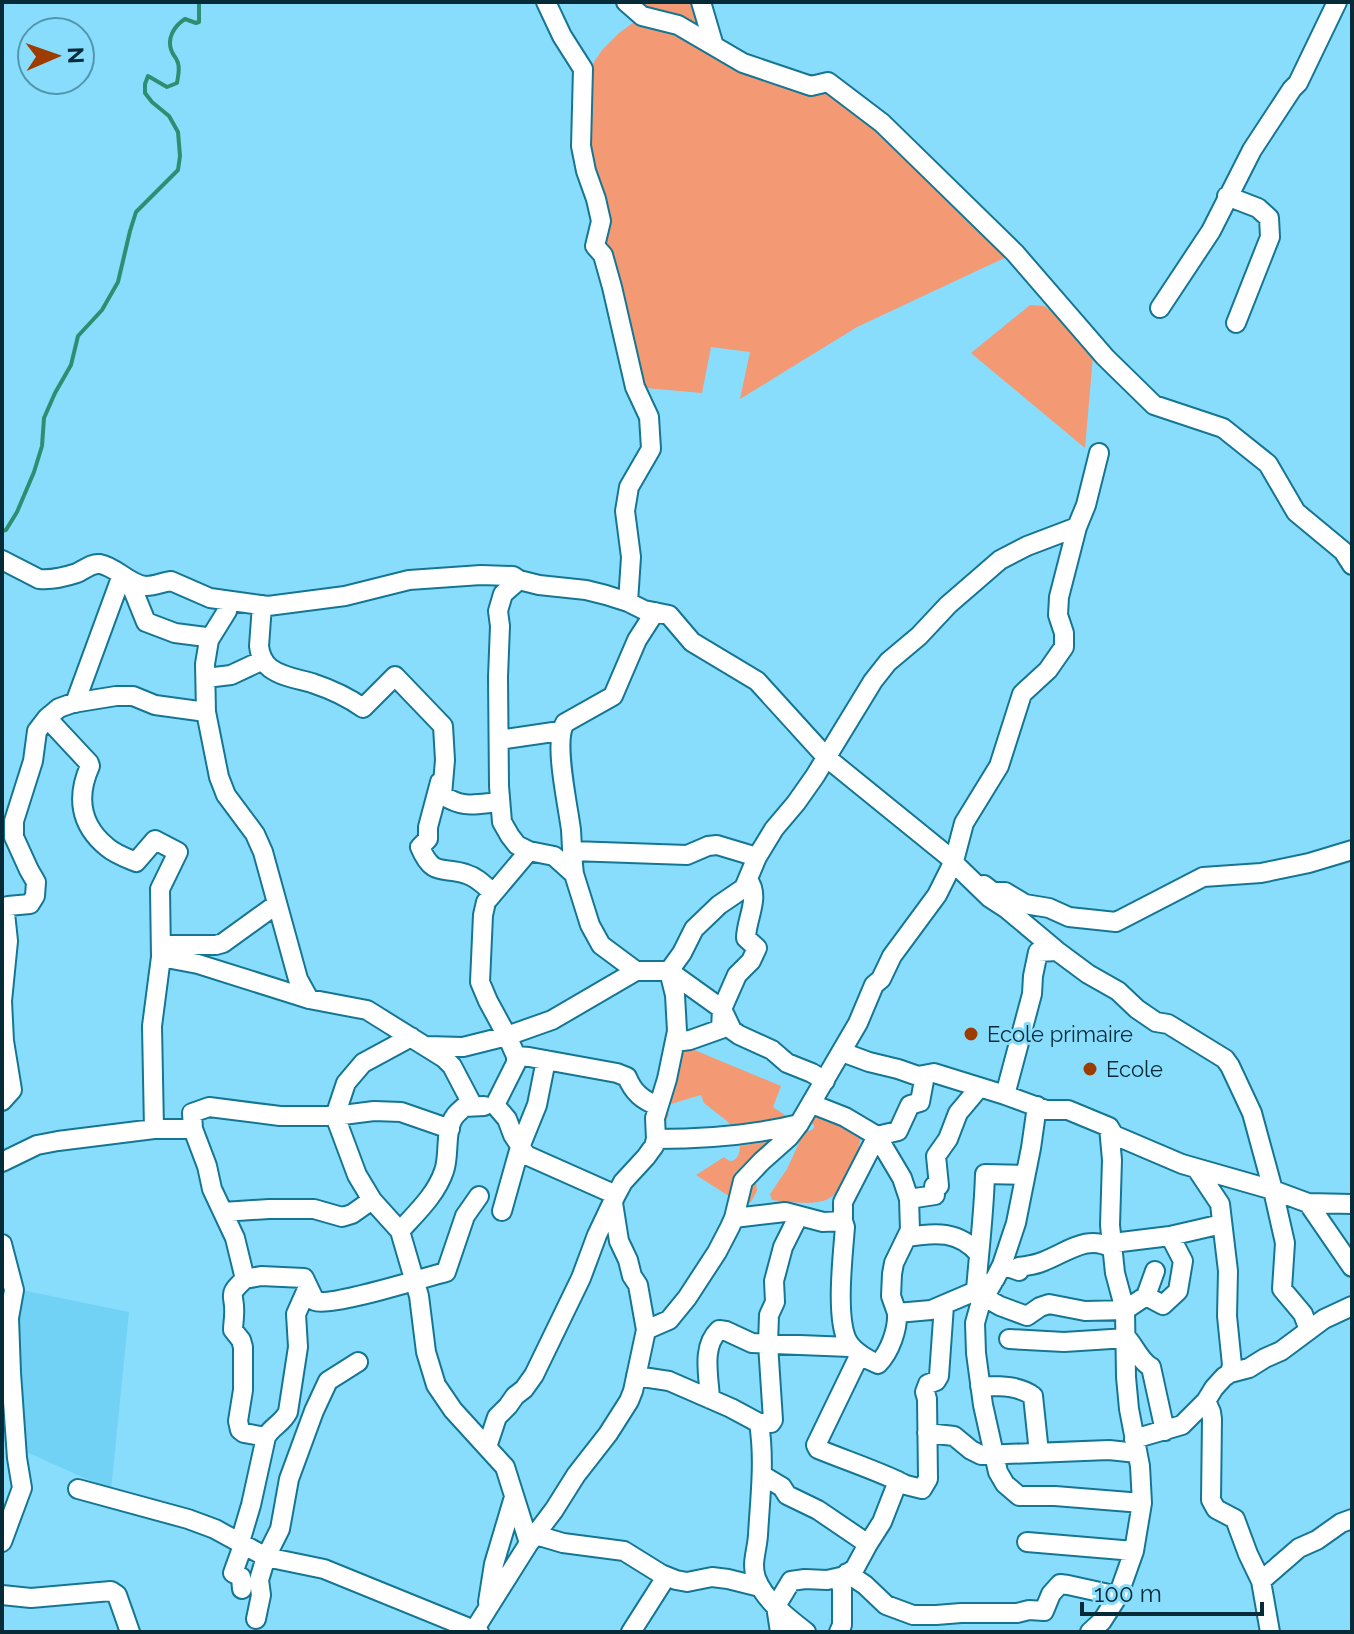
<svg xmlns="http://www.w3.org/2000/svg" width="1354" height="1634" font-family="Raleway,sans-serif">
  <rect width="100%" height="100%" fill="#88ddfd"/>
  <path fill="#71d2f5" d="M2,1286L129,1312L111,1490L2,1441Z"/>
  <path fill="#f39973" d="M626,2H701L714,46L828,82L1015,253L857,327L740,399L750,352L711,347L702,393L635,387L586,171L584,77L602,50L619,33L641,17Z
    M1030,305L1044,306L1066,321L1093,356L1085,448L971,353Z
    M680,1044L781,1086L773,1107L792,1120L737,1132L727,1121L704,1103L701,1095L664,1106L669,1115L661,1130L659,1122Z
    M816,1110L861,1136C857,1159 845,1199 818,1202C804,1204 786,1202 772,1200L770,1194L787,1169L805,1130L810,1131L814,1128V1125L807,1121Z
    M783,1139L770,1165L756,1182L757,1191L751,1202L743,1205L696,1175L724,1157C734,1167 740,1156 740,1146Z"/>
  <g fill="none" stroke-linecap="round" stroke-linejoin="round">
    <path stroke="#2d8f71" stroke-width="4" d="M2,531L6,530L17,512L34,472L42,446L44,418L55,393L71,365L78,336L102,310L118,282L130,231L136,212L178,170L180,156L178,132L169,116L152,102L145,93V84L148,76L167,87L177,83C178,76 180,70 178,63C175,55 176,60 172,52C166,39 174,26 185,19L196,23L199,22V2"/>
    <g stroke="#157693" stroke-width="22">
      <path id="minor" d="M546,2L562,36L583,69L581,146L586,171L596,199L601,221L595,246L603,255L612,287L635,387L649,417L651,449L629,487L625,511L631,557L628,602
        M626,2L642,16L678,25L743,63L811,86L828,82L882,123L1015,253L1105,357L1154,405L1223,428L1268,464L1296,512L1343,551L1352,565
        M701,2L714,46
        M1227,196L1258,208L1269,218L1270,237L1236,323
        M1160,308L1211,231L1252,150L1292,89L1298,83L1337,2
        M2,560L39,579C51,580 65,577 77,573C84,570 91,563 100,564C117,567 129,585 146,586C156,586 162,582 171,581L210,598L268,606L345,596L409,580L481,575L513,576L519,580L539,585L586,590L606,595L628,602L644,610L669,615L692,642L757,681L827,758L954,861L956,865L990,898L1007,909L1057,951L1088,974L1118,991L1137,1009L1156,1022L1168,1024L1225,1059L1230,1066L1252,1113L1273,1190L1308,1203L1352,1204
        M129,580L146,622L175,633L206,637L209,640L205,664L206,712L219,777L226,795L255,834L263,852L298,979L309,999
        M519,580L503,594L498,611L500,626L498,677L499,786L502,822L510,836L517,845L529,851L554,856L574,874L590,925L601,945L636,971
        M262,605L259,646C260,655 264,663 270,668C282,677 298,679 312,683C330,689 348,697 363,708L395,676L443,726L445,760L442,795C464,809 475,804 500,802
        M209,640L227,611L228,602
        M206,678L231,675L263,660
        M75,703L122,575
        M47,718L89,763L90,766C76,797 80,825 107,847C115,854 126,858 136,862L155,840L178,852L160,889L161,957L152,1026L154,1129
        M499,740L560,731
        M440,782L428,827V839L420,847C433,878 443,866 466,874C477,877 485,886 493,893
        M572,851L687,855L708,846L717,845L757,857
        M574,874C572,859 572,844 571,830C568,805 553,741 565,723L613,696L637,640L655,612
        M984,885L993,892H1005L1025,904L1049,908L1069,917L1116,922L1203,877L1261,873L1309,863L1352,850
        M162,945H216L223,943L277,904
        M1057,951L1038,952L1033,976L1032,994L1005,1095L1046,1110H1068L1109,1127L1112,1160L1110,1225L1115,1273L1125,1310L1126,1377L1129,1409L1140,1466L1142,1503L1134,1551L1118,1596L1102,1621L1090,1632
        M161,957L198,964L309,999L367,1010L444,1058L452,1066L473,1106
        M411,1037L363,1063L346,1083L335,1116L357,1175L372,1200L400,1231L419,1296L426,1352L436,1385L453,1410L505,1467L529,1543
        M675,1042L690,1040L721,1029L722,1009L737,975L751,961L757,948L746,938C746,919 761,897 748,880
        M427,1046L463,1047L507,1036L488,1001L480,982L483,915L486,902L529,851
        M842,1052L869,1062L898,1069L918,1076L934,1073L1005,1095
        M516,1056L529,1057L617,1073L627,1077C633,1092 642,1100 658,1106
        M2,1101L12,1090L4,1041L2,1001L8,941L5,913L8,906L30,904L35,896L36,882L29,870L14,837V821L33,761L37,731L47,718L59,708L73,703L116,696H133L155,705L206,712
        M812,1104L845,1117L877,1136L902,1178L909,1199L910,1230L894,1263L892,1274L891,1296L897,1313
        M495,1105L516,1063V1056L507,1036L552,1020L636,971H669L722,1009L732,1030L739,1035L772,1050L787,1063L812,1073L825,1081
        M495,1105L507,1119L513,1135L526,1155L616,1195
        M1109,1127L1114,1135L1182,1164L1273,1190L1285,1243L1282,1289L1303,1314L1309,1330
        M193,1129L207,1166L212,1189L235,1238L245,1279L261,1276L304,1278L315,1301C332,1307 422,1278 446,1272L465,1216L479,1196
        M656,1139C705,1139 751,1136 799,1124
        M2,1162L37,1145L58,1141L154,1129H193L192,1113L209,1107L280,1116H335L374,1111L401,1112L450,1129
        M1196,1168L1220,1204L1228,1271L1227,1316L1232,1365L1230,1373
        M909,1199L935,1195L934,1186H939L936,1156L948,1139L958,1113L979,1088
        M613,1203L619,1241L628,1260L632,1276L638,1285L646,1330
        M1308,1203L1352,1267
        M502,1211L520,1147L537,1105L546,1060
        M223,1212L269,1209H314L342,1217L352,1214L372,1200
        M734,1218L785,1212L823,1222L843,1221V1202L877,1136L898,1131L910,1105L920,1102L925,1075
        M843,1221L845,1227C843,1254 835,1319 848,1342C854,1352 868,1360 878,1364C890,1352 898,1329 897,1313L931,1310L985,1287L995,1279L1002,1265L1016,1223L1031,1148L1037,1106
        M400,1231C416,1213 436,1195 444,1171C450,1155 444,1130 455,1116C457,1113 461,1110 464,1107L484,1106
        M908,1237C936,1232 959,1231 979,1254
        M1113,1243L1170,1236L1222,1224
        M2,1244L14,1290L9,1318L11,1373L17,1458L22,1488L2,1542
        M1002,1265L1019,1271V1267C1026,1266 1033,1265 1039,1263C1064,1255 1087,1232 1113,1249
        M245,1279C225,1297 236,1293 234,1316C234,1320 233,1325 233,1330L241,1340L243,1347V1390L238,1421L240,1430L244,1433L266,1437
        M993,1282L980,1305L975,1323L976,1353L983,1405L998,1472L1005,1484L1019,1496H1055L1142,1503
        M976,1290C979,1252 984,1213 985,1174L1025,1175
        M1146,1296L1155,1271
        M984,1297L1000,1306L1027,1316L1040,1307L1049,1304L1085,1311L1125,1310L1146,1296L1163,1305L1178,1291L1183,1261L1170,1236
        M1009,1339L1064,1342L1127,1338C1135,1347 1141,1362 1151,1367L1165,1431
        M860,1354L816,1445L818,1449C845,1460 872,1469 898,1481
        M636,1376L669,1381L731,1408L759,1423C765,1461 760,1498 758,1535C757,1551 751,1563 756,1578C764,1600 788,1618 806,1632
        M980,1386C998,1386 1018,1385 1033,1396L1039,1453
        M710,1399C709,1376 701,1347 719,1330L726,1331L752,1343L850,1347
        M1206,1401L1211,1412L1212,1419L1211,1500L1216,1509L1235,1519L1248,1554L1261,1581
        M759,1423H771L773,1420L768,1344L769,1315L775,1302L774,1281L783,1247L798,1217
        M927,1433L954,1436L971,1450L981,1455L1109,1450L1137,1453
        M1134,1439L1182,1425L1206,1401L1214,1388L1224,1377L1230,1373L1249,1368L1265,1358L1281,1351L1324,1319L1352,1306
        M487,1447L497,1417L508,1406L515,1396L524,1389L534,1375L581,1278L597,1235L616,1195L623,1182L646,1157L654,1146L656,1139L655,1118L667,1079L677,1031L675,995L669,971L682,953L694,929L719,905L744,888L757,857L774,829L796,803L815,776L873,681L888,662L919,636L948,605L1000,560L1027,546L1077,527
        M762,1475L782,1487L787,1495L818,1510L868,1544L855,1568L845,1576
        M78,1489L188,1519L215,1529L266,1557L324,1569L479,1632
        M536,1535L563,1543L624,1551L661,1574L676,1580L687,1582L712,1577L728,1579L760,1587
        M1027,1542L1134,1551
        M868,1544L882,1522L898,1481L906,1485L922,1489L928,1479L927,1399L925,1392L928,1384L936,1381L939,1376L944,1305
        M847,1573L865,1585L886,1605L913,1615H936L961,1613H1017L1029,1610L1044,1611L1051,1594L1060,1584L1068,1585L1118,1596
        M242,1589L241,1577L233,1573L242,1548L240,1542L251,1505L266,1437C272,1426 282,1424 288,1412L298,1347L296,1314L308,1287
        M2,1595L31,1598L111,1591L117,1595L130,1632
        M488,1602L494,1564L514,1497
        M256,1619L261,1595L259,1580L266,1557L280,1529L289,1479L314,1411L328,1381L358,1362
        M473,1632L529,1543L554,1510L576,1475L608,1434L629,1401L633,1391L646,1330L669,1320L687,1298L717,1252L730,1227L734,1218L743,1181L762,1161L789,1137L799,1124L858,1023L874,985L881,979L892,956L937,895L954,861L964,823L999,766L1022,694L1048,670L1064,647V633L1058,615L1059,597L1077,527L1086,505L1099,453
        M631,1632L666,1577
        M780,1632L776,1606L791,1581L805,1579L827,1580L845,1576L840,1583L842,1588V1625L839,1632
        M1270,1632L1261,1581L1299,1548L1317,1540L1341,1523L1352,1519"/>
    </g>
    <use href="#minor" stroke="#fff" stroke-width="18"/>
  </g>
  <g fill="#9e3c00" stroke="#88ddfd" stroke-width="3">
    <circle cx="971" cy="1034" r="8"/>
    <circle cx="1090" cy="1069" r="8"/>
  </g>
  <g text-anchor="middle" stroke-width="6" stroke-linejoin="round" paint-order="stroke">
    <g font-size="22" fill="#042b37" stroke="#88ddfd" text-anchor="start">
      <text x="987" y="1042">Ecole primaire</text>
      <text x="1106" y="1077">Ecole</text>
    </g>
  </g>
  <rect width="1354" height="1634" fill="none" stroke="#042b37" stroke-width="8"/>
  <g transform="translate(56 56) rotate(88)"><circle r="38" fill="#88ddfd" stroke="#5396ae" stroke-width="2"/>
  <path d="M0-6L14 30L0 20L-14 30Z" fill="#9e3c00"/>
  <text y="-12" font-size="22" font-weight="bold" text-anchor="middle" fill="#042b37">N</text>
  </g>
  <path d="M1082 1602v12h180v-12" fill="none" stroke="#042b37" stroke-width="4"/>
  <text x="1094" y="1602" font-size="24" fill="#042b37" stroke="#88ddfd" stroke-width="6" paint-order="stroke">100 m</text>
</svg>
